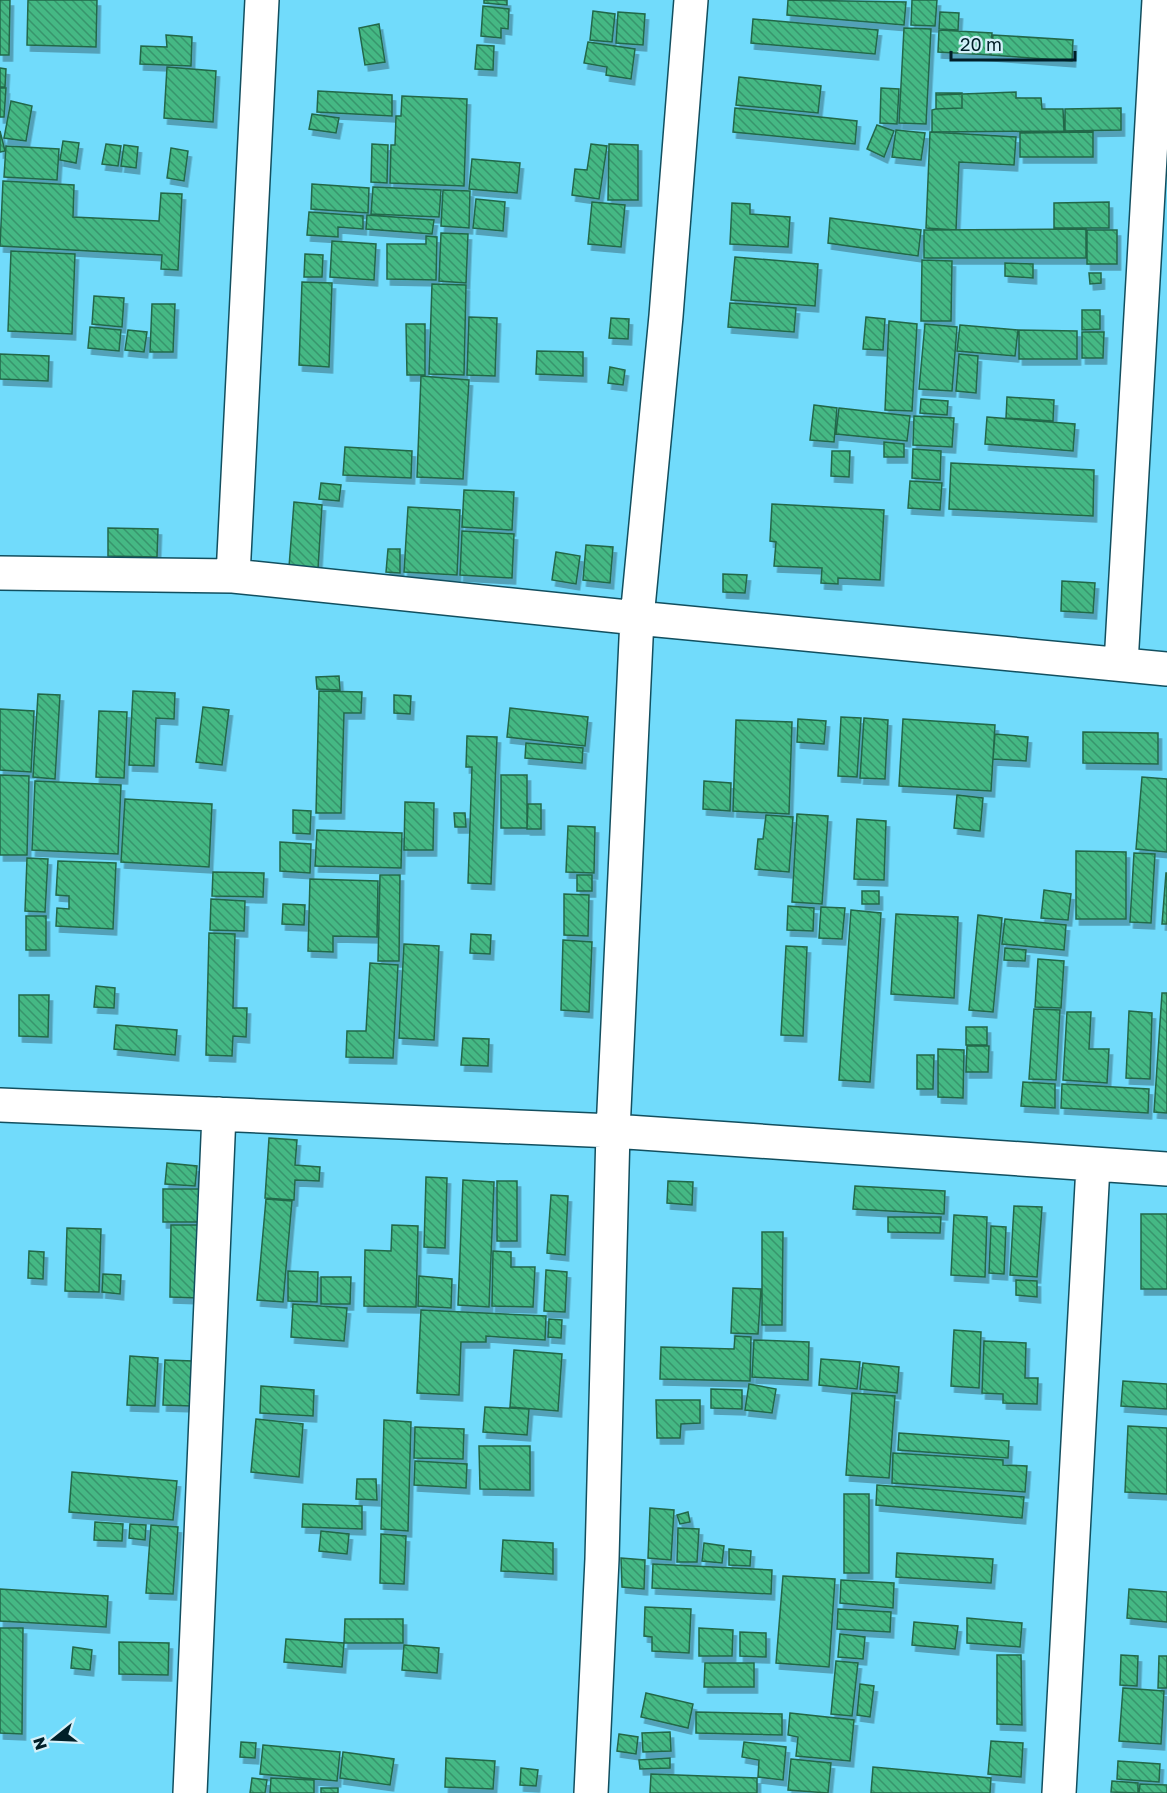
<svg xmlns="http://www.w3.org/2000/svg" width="1167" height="1793" font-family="'Golos Text',sans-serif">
  <defs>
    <pattern id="building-back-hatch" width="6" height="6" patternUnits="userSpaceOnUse" patternTransform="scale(1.5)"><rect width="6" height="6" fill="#45b884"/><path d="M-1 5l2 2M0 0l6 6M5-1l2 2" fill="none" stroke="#37956c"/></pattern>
    <filter id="shadow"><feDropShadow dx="3.5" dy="6" stdDeviation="0" flood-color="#0004"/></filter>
  </defs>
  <rect width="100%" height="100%" fill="#71dbfb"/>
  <path fill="url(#building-back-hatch)" stroke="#236849" stroke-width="1.5" filter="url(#shadow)" d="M0,0H10L9,55H0Z
    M28,0H97L96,47L27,45Z
    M484,0H507V5L484,3Z
    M788,0L906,2L904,25L787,15Z
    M912,0H937L935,26L911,25Z
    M483,6L509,9L508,29L501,28V38L481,36Z
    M593,11L615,14L612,42L590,40Z
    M618,12L645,14L643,45L616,43Z
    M940,12L959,13L958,30L939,29Z
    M753,19L878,30L875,54L751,43Z
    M379,24L385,62L365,65L359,28Z
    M904,28L931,29L926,124L899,123Z
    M939,30L992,33L990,55L938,52Z
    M166,35L192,37L191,66L140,64L141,46L167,47Z
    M993,35L1073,40L1072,61L991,55Z
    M588,42L635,49L631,79L606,75L607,67L584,63Z
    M477,45L494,46L493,70L475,69Z
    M167,67L216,71L213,122L164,118Z
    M0,68L6,69L5,87H0Z
    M739,77L821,86L818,113L736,105Z
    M0,88H6L4,117H0Z
    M881,88L899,89L897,124L880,123Z
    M318,91L392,95V116L317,112Z
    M1016,92V98H1041L1042,109H1063L1064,131L932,132V110L936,109V95Z
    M936,93H962V108L936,109Z
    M402,96L467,99L464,186L390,183L391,145H395L396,116H401Z
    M11,101L32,106L26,141L4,138Z
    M735,108L857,121L855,144L733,132Z
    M1121,108V130L1065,131V109Z
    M312,114L339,118L336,133L309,129Z
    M877,125L894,131L884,157L867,149Z
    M896,130L925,133L921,160L892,157Z
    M0,131L5,151L0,152Z
    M930,132L1016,137L1014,165L959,162L956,230L926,228Z
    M1093,132V157H1020V133Z
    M63,141L79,143L76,163L60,160Z
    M106,144L121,146L118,166L102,164Z
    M372,144L388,145L387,183L371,182Z
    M591,144L607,146L599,199L572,195L575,169L587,170Z
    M609,144L638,145V200H608Z
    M124,145L138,147L136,168L121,166Z
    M6,146L59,149L57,180L4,177Z
    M171,148L188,151L184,181L167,178Z
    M472,159L520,163L517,193L469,189Z
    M3,181L74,185L73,217L159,221L161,193L182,194L178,270L161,269L162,255L0,246Z
    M312,184L369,188L368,213L311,209Z
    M373,187L441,190L439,217L371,214Z
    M443,190L470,191L469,228L441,226Z
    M476,199L505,202L503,231L473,228Z
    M592,202L625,205L621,247L588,244Z
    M1109,202V228H1054V203Z
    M732,203L750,204V214L790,217L788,247L730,244Z
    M309,212L363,216V229L338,227V237L307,235Z
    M367,215L434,220L432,234L366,229Z
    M830,218L921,230L918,256L828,243Z
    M1086,229V258H924V230Z
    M1087,230H1117V264H1087Z
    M441,233L468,234L466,283L439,281Z
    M426,236L437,237L436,280L387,279V244H426Z
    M332,241L376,244L374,280L330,277Z
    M11,251L75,254L72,334L8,331Z
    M305,254L323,255L322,277H304Z
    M735,257L818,264L815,306L731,300Z
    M922,260L952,261L951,321H921Z
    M1005,263L1033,264V278L1005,276Z
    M1089,273H1101V283L1090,284Z
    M302,282L332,283L329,367L299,365Z
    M432,284L466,285L464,375L429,374Z
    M94,296L124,298L122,327L92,324Z
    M730,303L796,308L794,332L728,327Z
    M152,304H175L173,352H150Z
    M1082,310H1100V329L1082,330Z
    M469,317L497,318L495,376L467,375Z
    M866,317L885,319L883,350L863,349Z
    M611,318L629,319L628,339L609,338Z
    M889,321L917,324L912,411L885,410Z
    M406,324H425V375H407Z
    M925,324L957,327L952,391L919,389Z
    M960,325L1018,330L1015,356L957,351Z
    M90,327L121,330L119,351L88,348Z
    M128,330L147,332L144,352L125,350Z
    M1019,330L1077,331V359H1019Z
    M1082,332H1104L1103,358H1082Z
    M537,351L583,352V376L536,374Z
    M0,354L49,356L48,381L0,379Z
    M959,354L978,356L976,393L956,391Z
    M610,367L625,370L623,385L608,383Z
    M421,376L469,380L463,479L417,477Z
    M1007,397L1054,400L1053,421L1006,418Z
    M921,399L948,401L947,415L920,413Z
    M814,405L837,408L834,442L810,440Z
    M839,408L910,416L907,441L836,434Z
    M914,416L954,418L952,447L913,445Z
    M987,417L1075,424L1073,451L985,444Z
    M884,442L904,444V457H884Z
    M345,447L412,451L411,478L343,475Z
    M913,449L941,451L940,480L912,478Z
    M832,451H850L849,477L831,476Z
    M951,463L1094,470L1093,516L949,509Z
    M910,481L942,483L940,510L908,508Z
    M321,483L341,485L339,501L319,499Z
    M464,490L514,492L512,530L462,527Z
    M294,502L322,505L318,569L289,567Z
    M772,504L884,510L880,580L838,578V584L821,583L822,568L774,566L776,542L770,541Z
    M408,507L460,510L457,575L404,572Z
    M108,528L158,529L157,557L108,556Z
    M462,531L514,534L512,578L460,575Z
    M586,545L613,547L610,583L583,580Z
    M388,549H400V573L386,572Z
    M556,552L580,556L576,584L552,580Z
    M723,574L747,575L745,593L723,592Z
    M1062,581L1095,583L1093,613L1061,611Z
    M339,676L340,690L317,689L316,677Z
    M133,691L175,693L174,719L156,718L154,766L129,765Z
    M319,691L362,692L361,713H344L341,813H316Z
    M38,694L60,695L55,779L33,777Z
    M394,695L411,696L410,714L394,713Z
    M203,707L229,710L222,765L196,762Z
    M510,708L588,717L585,746L507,737Z
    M0,709L34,711L31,772L0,770Z
    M99,711L127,712L124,778L96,777Z
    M841,717L861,718L857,777L838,776Z
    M864,718L888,720L885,779L860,778Z
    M798,719L826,721L824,744L797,742Z
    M903,719L995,725L991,791L899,786Z
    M736,720L792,722L789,814L733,811Z
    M1083,732L1158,733V764L1083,763Z
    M995,734L1028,737L1026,761L993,759Z
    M467,736L497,737L491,884L468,883L472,767H466Z
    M526,743L583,748L582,763L525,758Z
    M0,775L29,776L27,855H0Z
    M501,775H527V828H501Z
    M1142,777L1167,779V852L1136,849Z
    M35,781L121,785L118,854L32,850Z
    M704,781L731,783L730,811L703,809Z
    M957,795L983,798L980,831L954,828Z
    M125,799L212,804L209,867L121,862Z
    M405,802L434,803L433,850H404Z
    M528,804H541V829H527Z
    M293,810L311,811L310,834L293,833Z
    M454,813H465L466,827H455Z
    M797,814L828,816L822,904L792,902Z
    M766,815L793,817L789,872L755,869L758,839H763Z
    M857,819L886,821L884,880L854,879Z
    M568,826L595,827L594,873L566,872Z
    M317,830L402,833L401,868L315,866Z
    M280,842L311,844L310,873L280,871Z
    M1076,851L1126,852V919H1076Z
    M1134,853L1155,854L1151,923L1130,922Z
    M27,858L48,859L45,912L25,911Z
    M58,861L116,863L113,929L56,926L57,908L69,909V896L56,895Z
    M213,872L264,873L263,897L212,896Z
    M1166,873H1167V924H1162Z
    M380,875H400L399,961H378Z
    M577,875H592V891H577Z
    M310,879L378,881L377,937L333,936V952L308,951Z
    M1044,890L1071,894L1068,920L1041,918Z
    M862,891H879V904H862Z
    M564,894L589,895L588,936L564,935Z
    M211,899L245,901L244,931L210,930Z
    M283,904L305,905L304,925L282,924Z
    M788,906L814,908L813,931L787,930Z
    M821,907L845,908L842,939L819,938Z
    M851,910L881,913L870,1082L839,1080Z
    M896,914L958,917L954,998L891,994Z
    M978,915L1002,918L993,1012L969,1010Z
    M26,916H46V950H26Z
    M1005,919L1066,925L1064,950L1002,944Z
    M209,933L235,934L233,1008H247L246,1037L233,1036L232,1056L206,1055Z
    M471,934L491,935L490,954L470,953Z
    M563,940L592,942L589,1012L561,1010Z
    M404,944L439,946L434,1040L399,1038Z
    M786,946L807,947L803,1036L781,1035Z
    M1005,948L1026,950L1025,961L1004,960Z
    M1038,959L1064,961L1061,1008L1035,1007Z
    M370,963L398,965L393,1058L346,1057L347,1031H366Z
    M96,986L115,988L114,1008L94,1007Z
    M1162,993H1167V1113L1154,1112Z
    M19,995H49L48,1037L19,1036Z
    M1034,1009L1060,1010L1056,1080L1029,1079Z
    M1129,1011L1152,1013L1150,1079L1126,1078Z
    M1067,1012H1091L1089,1049H1109L1107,1083L1063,1080Z
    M116,1025L177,1030L175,1055L114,1049Z
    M966,1027H987V1045H966Z
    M463,1038L489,1039L488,1066L461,1065Z
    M967,1046H989L988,1072H966Z
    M938,1049L964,1050L963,1098L938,1097Z
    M917,1055H934L933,1089H917Z
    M1023,1082L1055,1084V1108L1021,1106Z
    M1062,1084L1149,1089L1148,1113L1061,1108Z
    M269,1138L297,1140L295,1165L320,1167L319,1181L295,1180L294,1200L265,1198Z
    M167,1163L197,1166L195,1186L165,1184Z
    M426,1177L447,1178L445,1248L424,1247Z
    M463,1180L494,1182L489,1307L458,1305Z
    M497,1181H517V1241H497Z
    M668,1181L693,1182L692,1205L667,1203Z
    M855,1186L945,1191L944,1214L853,1209Z
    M163,1189H199V1222H163Z
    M551,1195L568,1196L565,1255L547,1253Z
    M266,1199L292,1201L283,1302L257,1300Z
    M1014,1206L1042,1207L1037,1277L1010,1275Z
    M1141,1214H1167V1289H1141Z
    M954,1215L987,1217L985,1277L951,1275Z
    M888,1217H941L940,1233L888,1232Z
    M171,1225H199L198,1298L170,1297Z
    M392,1225L418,1226L416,1307L364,1306L365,1250L391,1251Z
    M991,1226L1006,1227L1004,1274L989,1273Z
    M67,1228L101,1229L99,1292L65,1291Z
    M762,1232H783L782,1325H762Z
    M29,1251L44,1252L43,1279L28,1278Z
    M493,1251L511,1252V1267H535L533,1307L492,1306Z
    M546,1270L567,1272L565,1312L544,1311Z
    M288,1271L318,1272L317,1302L288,1301Z
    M103,1274L121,1275L120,1294L102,1292Z
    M419,1276L452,1279L451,1308L418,1306Z
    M321,1277H351L350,1304H321Z
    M1016,1280L1037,1281V1297L1016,1295Z
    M733,1288L761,1289L758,1334L731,1333Z
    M293,1304L347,1308L344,1341L291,1337Z
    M421,1310L546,1316L545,1340L486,1336V1342H461L459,1395L417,1393Z
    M549,1319L562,1320L561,1338L548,1337Z
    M954,1330L981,1332L979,1388L951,1386Z
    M735,1336L751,1337L750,1381L660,1379L661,1347L734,1349Z
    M754,1340L809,1342L808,1380L752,1377Z
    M984,1341L1026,1343L1025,1378H1038L1037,1404L1003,1403V1394L982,1393Z
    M514,1350L562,1354L558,1411L510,1407Z
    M130,1356L158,1358L155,1406L127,1405Z
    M821,1359L860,1362L857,1389L819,1385Z
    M165,1360L193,1361L191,1406L163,1405Z
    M863,1363L899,1367L897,1393L860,1389Z
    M1123,1381L1167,1384V1409L1121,1406Z
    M749,1384L776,1389L772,1413L745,1410Z
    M261,1386L314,1390L313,1416L260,1413Z
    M711,1389L742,1390V1409L711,1408Z
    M852,1393L895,1396L889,1478L846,1475Z
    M656,1400H700V1423L681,1424L680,1438H657Z
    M485,1407L529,1409L527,1435L483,1432Z
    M256,1419L303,1424L299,1477L251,1472Z
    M384,1420L411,1422L408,1531L381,1529Z
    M1128,1426L1167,1428V1494L1125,1492Z
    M415,1427L464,1429L463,1459L414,1458Z
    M899,1433L1009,1441L1008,1458L898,1450Z
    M479,1446H530V1490L480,1489Z
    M893,1453L1003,1460V1465L1027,1466L1025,1492L892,1483Z
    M415,1461L467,1464L466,1488L414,1485Z
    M72,1472L177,1481L173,1520L69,1512Z
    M357,1479H376L377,1500L356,1499Z
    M877,1485L1024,1497L1022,1518L876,1505Z
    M844,1494H869V1573H844Z
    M303,1504L362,1506V1529L302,1527Z
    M650,1508L674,1510L671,1560L648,1558Z
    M688,1512L690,1522L680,1524L677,1515Z
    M95,1522L123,1524L122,1541L94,1540Z
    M130,1524L146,1525L145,1540L129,1538Z
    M151,1525L178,1527L173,1594L146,1593Z
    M678,1528L699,1529L697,1562H677Z
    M321,1531L349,1534L347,1554L319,1551Z
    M381,1534L406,1536L404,1584L380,1583Z
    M503,1540L553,1543V1574L501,1571Z
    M704,1543L724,1546L722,1563L702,1561Z
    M729,1549L751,1551L750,1566L729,1565Z
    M897,1553L993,1559L991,1583L896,1577Z
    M621,1558L645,1560L644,1589L622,1587Z
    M653,1564L772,1570L771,1594L652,1588Z
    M783,1576L835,1579L829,1667L776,1663Z
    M841,1580L894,1583L893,1608L840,1603Z
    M0,1589L108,1596L106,1627L0,1621Z
    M1129,1589L1167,1592V1622L1127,1618Z
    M645,1607L691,1609L689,1653L652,1651V1637L644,1636Z
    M838,1609L891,1612L890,1632L837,1629Z
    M967,1618L1022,1623L1020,1647L967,1643Z
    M345,1619H403V1643H344Z
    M914,1622L958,1626L955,1649L912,1645Z
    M0,1628H23L22,1734L0,1733Z
    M699,1628L733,1630L732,1656H699Z
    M740,1632L766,1633V1657L740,1656Z
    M840,1634L865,1637L863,1659L838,1657Z
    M286,1639L344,1643L342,1667L284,1662Z
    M119,1642L169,1643L168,1675L119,1674Z
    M404,1645L439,1648L437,1673L402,1670Z
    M73,1647L92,1650L90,1670L71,1668Z
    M997,1655H1021L1022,1725L997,1724Z
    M1121,1655L1138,1656L1137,1686L1120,1685Z
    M1159,1656H1167V1688H1158Z
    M836,1661L858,1663L852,1716L831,1714Z
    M705,1663H754V1687H704Z
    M860,1684L874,1686L870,1717L857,1715Z
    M1123,1688L1164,1691L1161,1744L1119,1741Z
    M646,1693L693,1704L688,1728L641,1717Z
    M696,1712L782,1714V1735L696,1733Z
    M790,1713L854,1720L850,1761L796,1756L798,1737L788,1735Z
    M670,1732L671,1751L643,1752L642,1733Z
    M619,1734L638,1737L636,1754L617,1751Z
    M991,1741L1023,1743L1021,1777L988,1774Z
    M241,1742L256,1743L255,1758L240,1757Z
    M744,1742L786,1747L783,1780L758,1777L759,1760L742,1757Z
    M263,1745L340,1752L337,1781L260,1774Z
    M343,1752L394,1759L390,1785L340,1778Z
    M446,1758L495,1761L493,1789L445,1787Z
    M670,1758V1768L640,1769L639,1760Z
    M791,1759L831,1763L828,1793L788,1790Z
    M1118,1761L1160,1764L1159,1782L1117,1779Z
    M873,1767L991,1778L990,1793H871Z
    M521,1768L538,1770L536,1786L520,1785Z
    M651,1774L757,1778V1793H650Z
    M252,1778L267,1780L265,1793H250Z
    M271,1778L314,1780V1793H270Z
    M1112,1781L1138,1783V1793L1111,1792Z
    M1140,1784L1167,1785V1793H1139Z
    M321,1788H338V1793H321Z"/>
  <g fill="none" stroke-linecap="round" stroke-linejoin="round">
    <g stroke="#124f5f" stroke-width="36">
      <path id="minor" d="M0,573L233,576L637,618L1167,669
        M233,576L262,0
        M1121,664L1159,0
        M0,1105L613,1131L1167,1169
        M190,1793L219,1114
        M591,1793L602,1559L613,1131L637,618L666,316L691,0
        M1059,1793L1093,1166"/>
    </g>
    <use href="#minor" stroke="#fff" stroke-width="33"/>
  </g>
  <g transform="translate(54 1739) rotate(252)" stroke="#d4f1fa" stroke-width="4.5" paint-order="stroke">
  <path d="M0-4.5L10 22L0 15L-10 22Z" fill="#001f28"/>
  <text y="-9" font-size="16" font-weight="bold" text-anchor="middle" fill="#001f28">N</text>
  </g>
  <path d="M951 51v9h124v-9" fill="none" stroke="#001f28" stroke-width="3"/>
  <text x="960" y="51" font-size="18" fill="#001f28" stroke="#d4f1fa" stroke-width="4.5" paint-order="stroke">20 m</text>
</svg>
